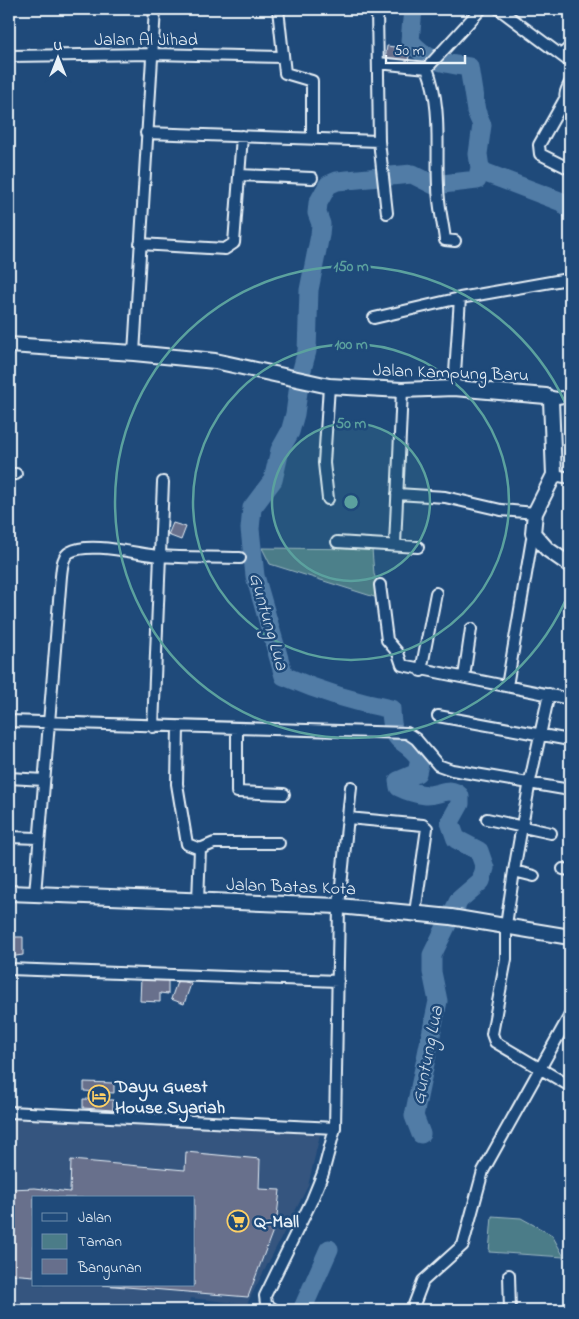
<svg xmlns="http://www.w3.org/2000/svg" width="579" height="1319" font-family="'Indie Flower',sans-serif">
  <rect width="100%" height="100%" fill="#1f4a7a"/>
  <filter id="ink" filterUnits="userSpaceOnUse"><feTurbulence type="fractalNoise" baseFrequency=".02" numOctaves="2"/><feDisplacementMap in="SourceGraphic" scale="10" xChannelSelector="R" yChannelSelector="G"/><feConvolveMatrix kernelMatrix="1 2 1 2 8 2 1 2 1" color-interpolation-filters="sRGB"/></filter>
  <g filter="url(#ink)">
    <path fill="#35557f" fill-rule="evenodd" d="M9,1118L321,1130L308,1186L247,1304L190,1298L188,1310H9ZM34,1198H194V1285H34Z"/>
    <path fill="#4b7c88" stroke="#9ab6c0" d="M262,548L372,549L374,574L384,600L270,564Z
      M492,1216L521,1218L552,1235L564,1257L489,1252Z"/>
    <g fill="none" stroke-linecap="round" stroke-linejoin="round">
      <path stroke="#517ba6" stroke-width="19" d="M413,9L410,41C428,62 443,63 469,67L476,111L482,125L478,154L480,168L486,173L562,202L570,210
        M421,1134L414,1116L438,1001L432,972V955L459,900L481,881L485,868L479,851L456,839L450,822L460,804V796C449,785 439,796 426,795C417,794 407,791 399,787L398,781L417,773L420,759C404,735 392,749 391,709C354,702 319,691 284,676L255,576L250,529L252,508L273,480L280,450L290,432L295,414L300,377L307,351L309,290L320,235L321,224L317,213L318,203L328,185L337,181L412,174L434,185L477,180L480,168
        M302,1310L329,1249"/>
    </g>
    <path fill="#676f8c" stroke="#e8f1f8" d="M387,46L410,49L408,62L385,59Z
      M173,523L186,527L181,540L168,535Z
      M9,937H23V955L9,957Z
      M141,977L168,979V994L160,993V1002L140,1001Z
      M178,979L191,984L184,1004L171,999Z
      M84,1082L114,1083V1093L84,1091Z
      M83,1099L113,1100V1110L83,1108Z
      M186,1152L260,1159L259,1189L280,1190L277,1216L282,1217V1225H275L248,1297L102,1285H194V1198H34V1276L9,1274V1189L35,1188L70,1192L71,1160L185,1170Z"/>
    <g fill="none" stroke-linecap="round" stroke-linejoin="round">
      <g stroke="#e8f1f8" stroke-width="14">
        <path id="street" d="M278,9L285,73L312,81V138
          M499,9L570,62
          M561,55L570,47
          M9,56L153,54L282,57
          M378,63L427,68L481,9
          M427,68C442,106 436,146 438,186C438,204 443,222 445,240L455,241
          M570,83C566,90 562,98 570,105
          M566,97L539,145L540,154L570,169
          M146,133L379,141L377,9
          M379,141L387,213
          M239,175L312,178
          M140,244L225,249L234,243L242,136
          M374,318L460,298L562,280
          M134,353L155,9
          M454,388L460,298
          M546,396L557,398L570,396
          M9,474H16
          M554,475L570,478
          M397,494L445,497L501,510L535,513
          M328,499L324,463L329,386
          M337,542L418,547
          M395,545L402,390
          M380,585L387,640L398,653L402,665L570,699
          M421,671L436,593
          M464,677L471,629
          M507,686L533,533
          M549,694L530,781L514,871L506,925V959L492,1034L495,1042L570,1086
          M438,716L564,739
          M9,721L407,733L416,739L438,765L452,770L564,789
          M153,727L163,482
          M178,727L177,784L187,844L200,849L198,901
          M237,730V792L284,794
          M9,778L44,780
          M348,818L423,825L427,828L415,913
          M487,819L551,833
          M9,837L38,838
          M200,849L214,843H279
          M563,869L570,870
          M514,871L534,876
          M35,894L61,576C62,568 62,556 70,552C89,541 137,554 159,556C186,558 213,557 240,558
          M9,969L338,981
          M9,1112L335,1128
          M509,1275L510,1310
          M275,1310L266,1304L265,1296L312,1200L323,1173L335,1128L339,906L351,787
          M412,1310L423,1281L463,1245L483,1171L570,1015"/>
      </g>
      <g stroke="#e8f1f8" stroke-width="18">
        <path id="secondary" d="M9,345L134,353L215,361L329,386L402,390L454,388L546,396L551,400L554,475L535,513L533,533L547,549L570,565
          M9,893L339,906L451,917L570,937"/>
      </g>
      <use href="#street" stroke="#1f4a7a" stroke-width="10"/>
      <use href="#secondary" stroke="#1f4a7a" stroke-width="14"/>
    </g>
  </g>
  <circle cx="351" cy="502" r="79" fill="#5ba19e" fill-opacity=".12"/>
  <g fill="none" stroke="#5ba19e" stroke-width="2.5">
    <circle cx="351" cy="502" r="79"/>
    <circle cx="351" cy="502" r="158"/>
    <path d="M570 590A236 236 0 1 1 570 414"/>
  </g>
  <defs>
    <g id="hotel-ring" transform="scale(1.125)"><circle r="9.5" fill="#1f4a7a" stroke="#ffd166" stroke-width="1.5"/><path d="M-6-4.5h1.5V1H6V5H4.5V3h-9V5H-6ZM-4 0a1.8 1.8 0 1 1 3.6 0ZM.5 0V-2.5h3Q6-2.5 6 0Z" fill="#ffd166"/></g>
    <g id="supermarket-ring" transform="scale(1.125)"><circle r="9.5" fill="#1f4a7a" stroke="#ffd166" stroke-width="1.5"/><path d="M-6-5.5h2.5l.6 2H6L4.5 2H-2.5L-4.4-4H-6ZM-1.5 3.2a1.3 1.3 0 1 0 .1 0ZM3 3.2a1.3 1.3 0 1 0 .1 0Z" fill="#ffd166"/></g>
  </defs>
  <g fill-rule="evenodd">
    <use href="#hotel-ring" x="99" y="1096"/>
    <use href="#supermarket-ring" x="238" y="1221"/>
  </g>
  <g text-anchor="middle" stroke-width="5" stroke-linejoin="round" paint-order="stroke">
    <g font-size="18" fill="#e8f1f8" stroke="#1f4a7a">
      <text x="146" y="45">Jalan Al Jihad</text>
      <text transform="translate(451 372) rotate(2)" y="6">Jalan Kampung Baru</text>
      <text transform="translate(291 886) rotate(2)" y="6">Jalan Batas Kota</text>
    </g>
    <g font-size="18" font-weight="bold" fill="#e8f1f8" stroke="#1f4a7a" text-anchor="start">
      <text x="115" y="1092">Dayu Guest<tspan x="115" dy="21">House Syariah</tspan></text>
      <text x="254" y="1227">Q-Mall</text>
    </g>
    <g font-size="19" font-style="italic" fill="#d1dfec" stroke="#1f4a7a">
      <text transform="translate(270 621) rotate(74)" y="7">Guntung Lua</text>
      <text transform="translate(426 1055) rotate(-79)" y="7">Guntung Lua</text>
    </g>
  </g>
  <circle cx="351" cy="502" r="8" fill="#5ba19e" stroke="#1f4a7a" stroke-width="2.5"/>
  <g font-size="15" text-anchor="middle" font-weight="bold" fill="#5ba19e" stroke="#1f4a7a" stroke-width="5" stroke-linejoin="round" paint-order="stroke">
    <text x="351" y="271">150 m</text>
    <text x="351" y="349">100 m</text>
    <text x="351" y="428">50 m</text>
  </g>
  <rect width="579" height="1319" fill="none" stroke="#1f4a7a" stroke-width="30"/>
  <rect x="15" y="15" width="549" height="1289" fill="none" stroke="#e8f1f8" stroke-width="2" filter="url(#ink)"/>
  <rect x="32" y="1196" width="162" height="90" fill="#1f4a7a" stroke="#6f8dac"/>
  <rect x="42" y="1213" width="25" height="8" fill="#1f4a7a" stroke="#6f8dac"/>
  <text x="78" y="1222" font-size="15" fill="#e8f1f8">Jalan</text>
  <rect x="42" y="1234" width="25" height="15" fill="#4b7c88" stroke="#6f8dac"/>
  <text x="78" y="1246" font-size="15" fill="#e8f1f8">Taman</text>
  <rect x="42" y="1259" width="25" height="15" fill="#676f8c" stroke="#6f8dac"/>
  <text x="78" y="1272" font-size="15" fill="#e8f1f8">Bangunan</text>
  <g transform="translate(58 58)" stroke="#1f4a7a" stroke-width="4" paint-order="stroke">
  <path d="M0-4L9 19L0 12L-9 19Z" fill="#e8f1f8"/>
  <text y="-8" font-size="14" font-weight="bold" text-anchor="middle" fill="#e8f1f8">U</text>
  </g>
  <path d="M386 55v8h79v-8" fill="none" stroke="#e8f1f8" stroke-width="2.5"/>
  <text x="394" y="55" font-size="15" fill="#e8f1f8" stroke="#1f4a7a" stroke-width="4" paint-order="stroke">50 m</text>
</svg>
